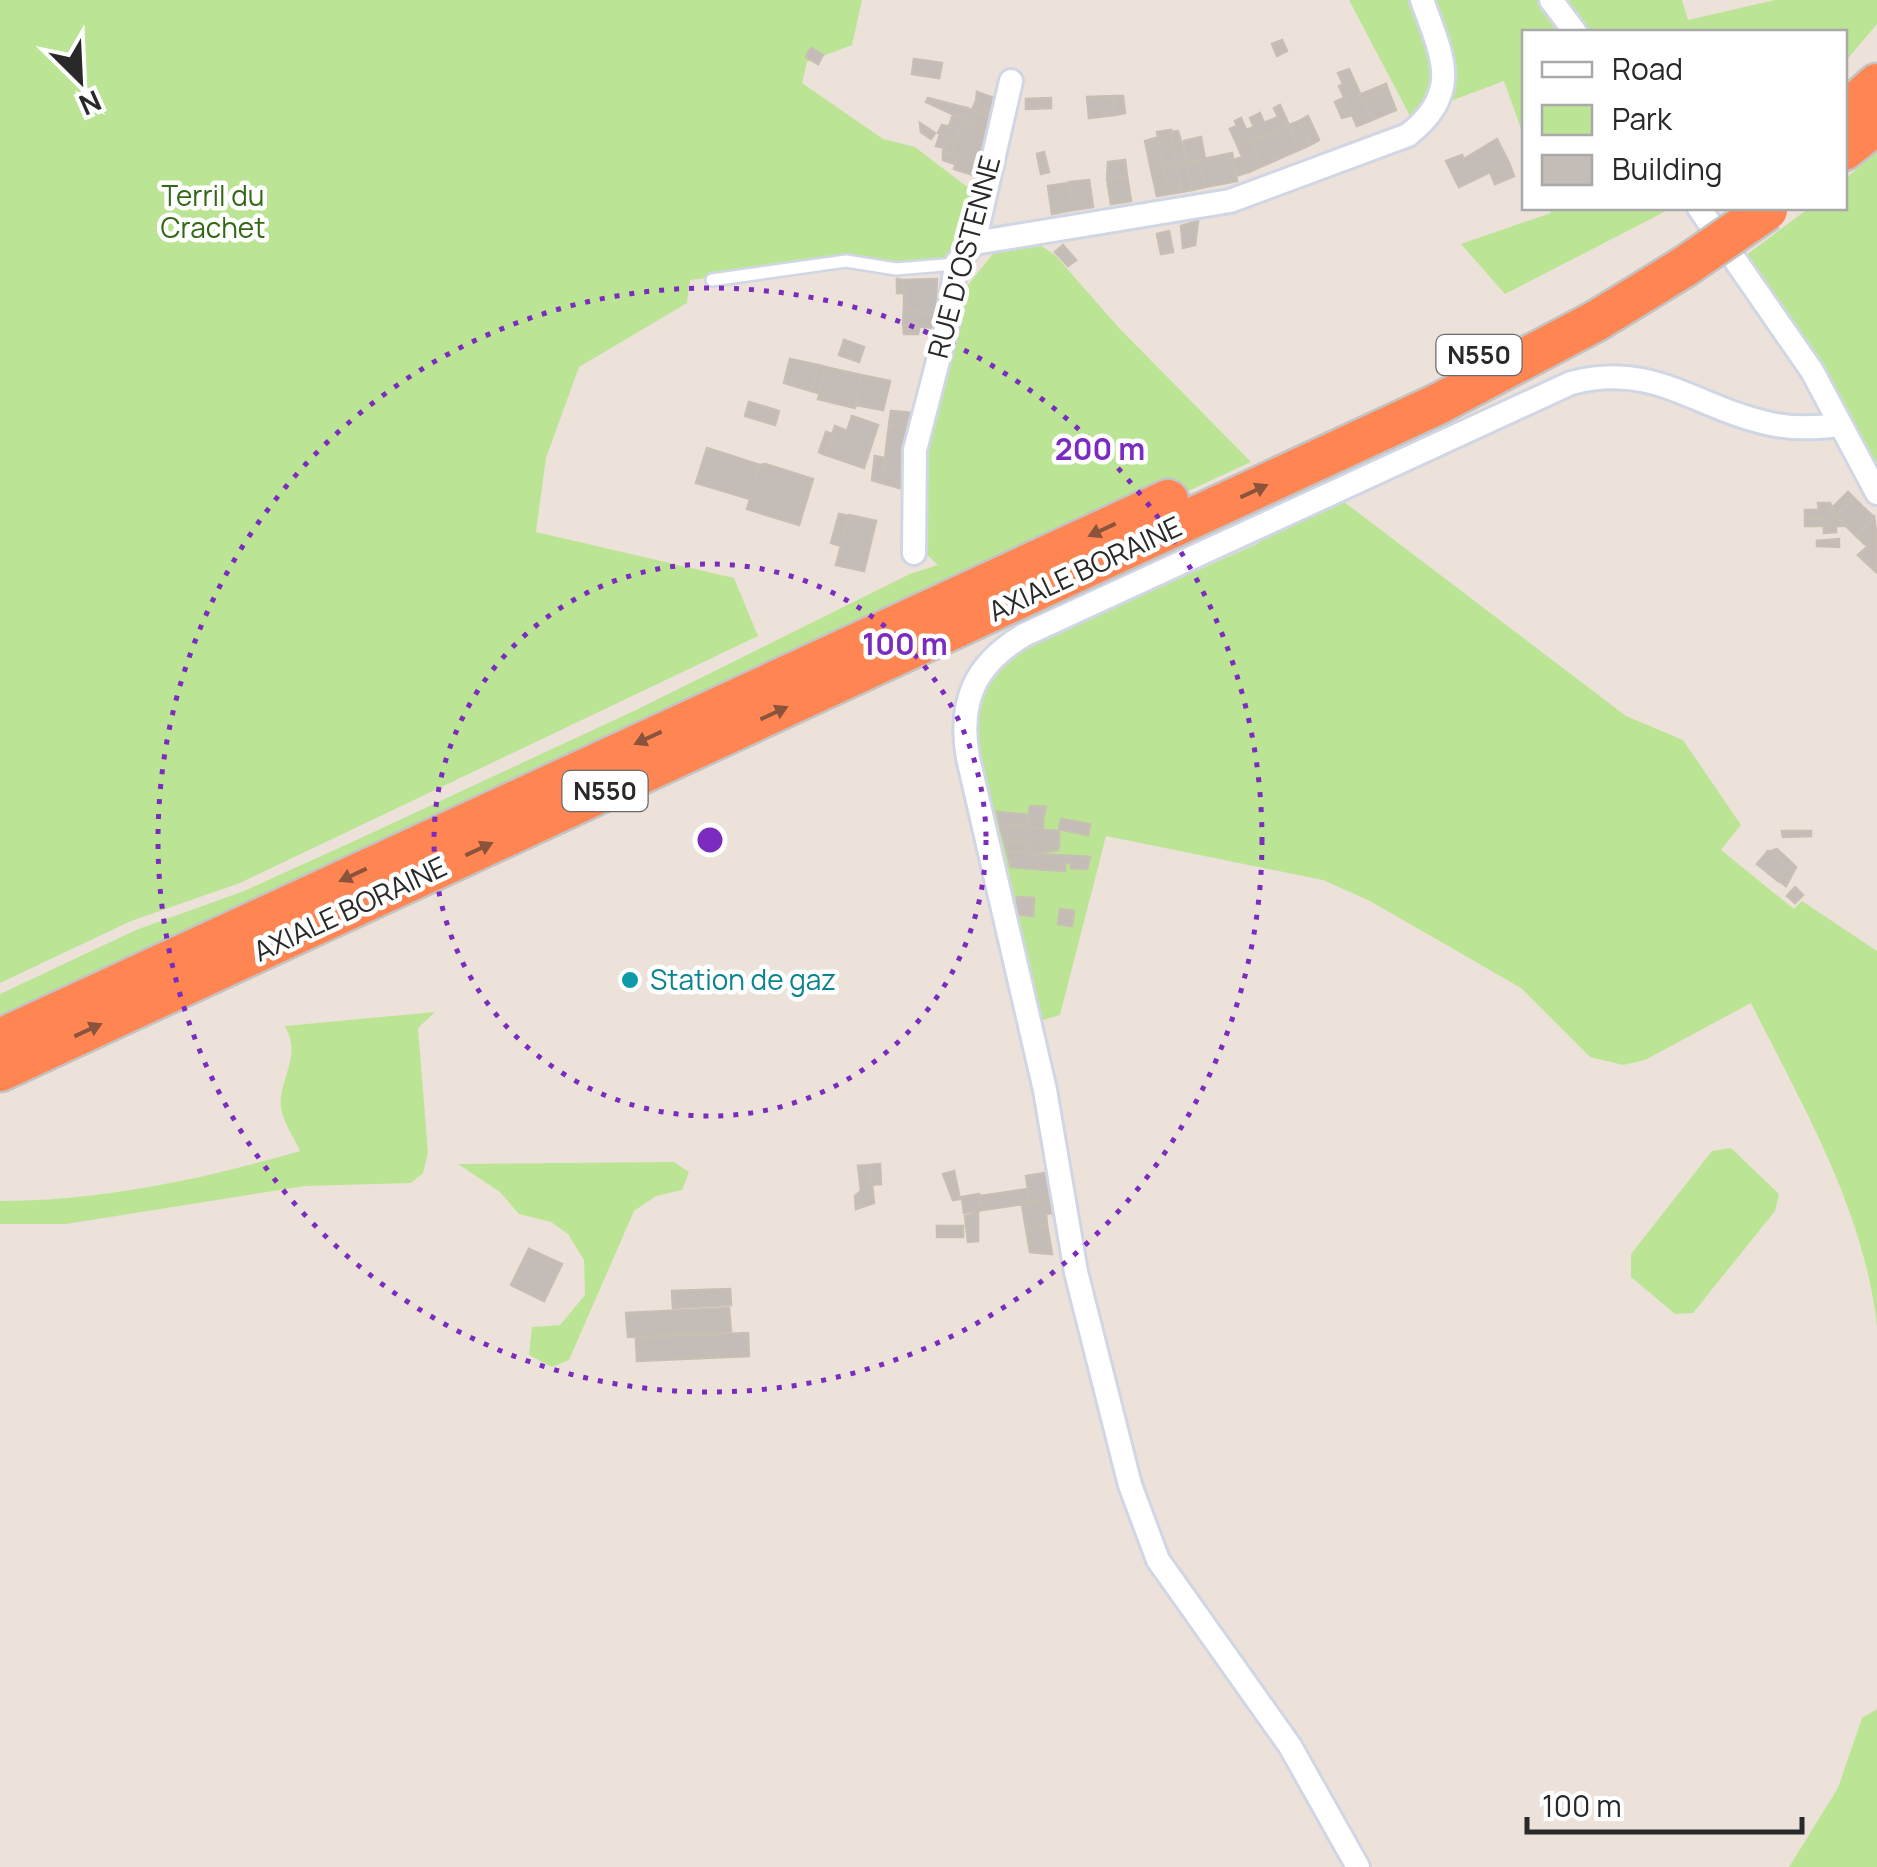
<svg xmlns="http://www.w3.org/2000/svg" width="1877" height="1867" font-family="Manrope,sans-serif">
  <rect width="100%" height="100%" fill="#ece2da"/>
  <path fill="#bbe595" d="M0,0H862L852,45L807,62L802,83L883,139L915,147L983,199L956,264L896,269L846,261L690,280L687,303L579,367L546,458L536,532L734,578L758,636L240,883L131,921L0,983Z
    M1349,0H1682L1688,20L1775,0H1877V24L1845,62L1844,32H1524V137L1504,81L1410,116Z
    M1877,152V493L1737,262L1809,208H1844L1845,179Z
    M1549,208H1672L1505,294L1461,244L1551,213Z
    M1023,244L1040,245L1055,255L1120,329L1251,462L0,1039V994L136,930L244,891L363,837L638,709L910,574L938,565L924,552L914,504L960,295L995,251Z
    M1331,492L1626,716L1683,740L1741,825L1721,850L1794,909L1802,901L1877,951V1326C1864,1209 1803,1107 1751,1003L1645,1060L1623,1065L1590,1057L1521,988L1370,901L1323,880L1106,836L1060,1015L1036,1022L1002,878L1008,870L994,813L983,803L972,710L1000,666L1021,649L1259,543L1240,535Z
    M435,1012L418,1028L428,1153L423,1173L411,1183L305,1186L66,1224H0V1201C100,1201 204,1179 300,1151C293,1135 278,1116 281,1097C285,1068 300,1055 285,1026Z
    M1731,1148L1779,1194L1775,1211L1693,1313L1675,1314L1631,1277V1254L1712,1151Z
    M674,1162L689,1172L682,1190L656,1196L634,1211L569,1360L552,1367L529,1355L532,1327L560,1325L585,1295L584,1260L568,1234L551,1222L519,1214L500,1192L458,1164Z
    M1877,1709V1867H1789L1838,1788L1862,1718Z"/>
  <path fill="#c4bcb7" stroke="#c7beb4" stroke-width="2.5" d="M1282,40L1287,51L1277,56L1272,44Z
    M811,48L823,55L818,64L806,57Z
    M914,59L942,63L939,78L912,74Z
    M1349,69L1372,120L1357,126L1339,86L1343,84L1338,73Z
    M1386,84L1388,90L1362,99L1359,95Z
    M1388,90L1396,110L1372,120L1362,99Z
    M977,92L997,99L992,119L987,117L989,110L976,101Z
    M1112,96L1115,115L1089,118L1087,97Z
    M1112,96H1123L1125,113L1115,115Z
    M928,98L967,108L963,119L926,102Z
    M1051,98V108L1026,109V99Z
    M1344,98L1352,115L1342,118L1335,102Z
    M976,101L989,110L987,117L972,110Z
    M1280,105L1289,125L1238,147L1230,129L1237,126L1235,121L1241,118L1246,130L1254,127L1250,118L1260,113L1264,123L1278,117L1274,108Z
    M967,108L992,119L988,132L963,120Z
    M953,115L963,119L960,129L949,126Z
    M1308,116L1319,140L1310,145L1299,121Z
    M963,120L988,132L982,147L957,139Z
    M1299,121L1310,145L1299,150L1289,125Z
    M920,123L935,133L931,139L921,132Z
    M942,125L960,129L957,139L938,133Z
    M1289,126L1299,150L1287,155L1275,131Z
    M1171,130L1176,164L1164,167L1157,132Z
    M1178,131L1187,162L1176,164L1171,132Z
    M1275,131L1287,155L1274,161L1263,136Z
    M940,134L948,136L945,148L936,146Z
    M948,136L957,139L952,154L943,152Z
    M1263,136L1274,161L1262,166L1251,141Z
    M1158,137L1164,167L1151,169L1145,141Z
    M1201,137L1205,159L1187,162L1184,141Z
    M957,139L982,147L978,162L952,154Z
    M1497,139L1509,163L1459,187L1446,161L1462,155L1464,159Z
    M1251,141L1262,166L1249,172L1238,147Z
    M943,152L958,156L955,164L943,160Z
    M1044,152L1049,172L1041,174L1037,154Z
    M1232,153L1237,181L1205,187L1199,160Z
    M958,156L977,162L973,175L954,169Z
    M1242,157L1249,172L1236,176L1233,160Z
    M1125,160L1127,176L1107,179L1108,162Z
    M1199,160L1205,187L1192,190L1187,162Z
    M1187,162L1192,190L1181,192L1177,164Z
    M1509,163L1514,176L1495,184L1490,172Z
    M1177,164L1181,192L1169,194L1164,167Z
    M1164,167L1169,194L1157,196L1151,169Z
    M1127,176L1131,201L1111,204L1107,179Z
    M1089,180L1093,207L1073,210L1069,182Z
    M1069,183L1073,210L1052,214L1048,186Z
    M1198,221L1195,245L1183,248L1181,226Z
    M1169,231L1173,252L1161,254L1157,234Z
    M1063,245L1076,260L1068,266L1055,252Z
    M897,279L904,280V293H897Z
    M937,279L935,316L904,307V280Z
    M904,307L935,316L933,328L903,325Z
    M903,325L919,329L918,334H904Z
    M844,340L864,347L859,362L839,355Z
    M790,359L818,365L811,391L784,383Z
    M818,365L825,367L819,393L811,391Z
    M825,367L861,375L855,408L818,399Z
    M861,375L890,381L883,410L856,405Z
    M749,402L779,411L775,425L745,416Z
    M891,411L914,413L913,428L889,425Z
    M852,416L878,425L864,468L826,455L835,426L847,431Z
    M889,425L913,428L906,490L882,483Z
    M826,432L833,434L826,455L819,452Z
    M707,448L760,465L750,499L696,483Z
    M875,456L884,458L882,483L872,480Z
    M765,464L813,479L799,525L747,509L760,465Z
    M1848,492L1854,498L1836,516L1830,510Z
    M1854,498L1864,508L1846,526L1836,516Z
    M1818,503H1830L1836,516L1828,526L1825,519H1805V510H1819Z
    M1864,508L1874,517L1856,536L1846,526Z
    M839,514L849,516L841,546L831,543Z
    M849,515L876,521L864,571L836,565Z
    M1836,516L1846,526H1836V532L1824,533V526H1805V519H1825L1828,526Z
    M1874,517L1877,538L1868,547L1856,536Z
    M1877,538V570L1876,572L1858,555Z
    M1839,539V547L1817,546V541Z
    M1030,806L1046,807L1043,819L1028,818Z
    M997,812L1028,815L1029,826H1000Z
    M1028,818L1043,819V829L1029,828Z
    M1061,819L1090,824L1088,835L1059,829Z
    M1000,826H1029L1030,842L1004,841Z
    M1029,828L1059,831V844L1030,842Z
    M1782,831H1811V836L1783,837Z
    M1004,841L1030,842L1031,853L1007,852Z
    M1030,842L1059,844L1058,850L1031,853Z
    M1777,849L1796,867L1786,886L1778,880L1789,867L1769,852Z
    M1768,851L1789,867L1778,881L1757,864Z
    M1007,852L1038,854L1036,869L1011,867Z
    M1038,854L1090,857L1087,869L1071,868L1072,863H1065V871L1036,869Z
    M1795,887L1803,895L1795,903L1787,896Z
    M1017,897L1034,898L1033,916L1016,914Z
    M1060,909L1074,911L1072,926L1058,924Z
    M623,972L640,976L637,988L620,984Z
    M880,1164L881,1184L870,1185V1165Z
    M870,1165L874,1203L856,1209L855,1196L861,1191L858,1166Z
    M954,1171L960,1199L953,1200L943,1174Z
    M1052,1172L1056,1198L1030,1203L1026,1176Z
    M1028,1189L1030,1203L982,1210L980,1196Z
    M979,1194L982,1210L964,1213L962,1197Z
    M1056,1198L1059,1212L1046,1214L1047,1225L1026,1229L1022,1204Z
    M978,1213V1241L968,1242L965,1216Z
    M1047,1225L1052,1254L1030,1252L1026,1229Z
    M937,1226H963V1237H937Z
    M529,1249L562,1264L544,1301L511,1285Z
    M730,1289L731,1305L673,1308L672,1291Z
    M729,1308L731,1331L628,1337L626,1313Z
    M748,1333L749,1356L637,1361L636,1338Z"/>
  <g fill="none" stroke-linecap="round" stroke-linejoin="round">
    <g stroke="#d0d6e3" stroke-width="16">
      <path id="lane" d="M712,280L846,261L896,269L956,264"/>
    </g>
    <g stroke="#d0d6e3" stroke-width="28">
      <path id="street" d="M1551,0L1575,32
        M1699,208L1812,371L1877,493
        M974,243L1230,201L1408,135C1463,92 1442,56 1422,0
        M914,553L915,450L948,322L956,264L974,243L1011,81
        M1358,1867L1290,1746L1158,1560L1130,1485L1076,1272L1045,1090L968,758C958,701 975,664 1024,635L1571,383C1654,361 1695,408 1771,424C1794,429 1816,428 1840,425"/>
    </g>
    <g stroke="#c3c3c3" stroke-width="45">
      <path id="highway" d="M1844,113L1877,84
        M1844,150L1877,124
        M0,1039L1168,500
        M0,1071L1438,404L1596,321L1684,267"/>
    </g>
    <use href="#lane" stroke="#fff" stroke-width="11"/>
    <use href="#street" stroke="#fff" stroke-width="22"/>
    <use href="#highway" stroke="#ff8653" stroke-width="40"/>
    <g stroke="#c3c3c3" stroke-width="45" stroke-linecap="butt">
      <path id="highway-bridge" d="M1684,267L1767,210"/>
    </g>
    <use href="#highway-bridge" stroke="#ff8653" stroke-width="40"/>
  </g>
  <defs><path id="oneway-solid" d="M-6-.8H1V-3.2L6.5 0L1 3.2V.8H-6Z" transform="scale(2.5)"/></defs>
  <g fill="#89533c">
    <use href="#oneway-solid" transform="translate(1254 491) rotate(-25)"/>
    <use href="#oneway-solid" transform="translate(1102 530) rotate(155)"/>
    <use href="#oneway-solid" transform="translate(774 713) rotate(-25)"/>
    <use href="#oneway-solid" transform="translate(648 738) rotate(155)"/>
    <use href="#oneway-solid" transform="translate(479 849) rotate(-25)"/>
    <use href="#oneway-solid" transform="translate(353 875) rotate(155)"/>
    <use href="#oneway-solid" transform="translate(88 1030) rotate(-25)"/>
  </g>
  <g fill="none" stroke="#7b2cbf" stroke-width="5" stroke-dasharray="5 10">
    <circle cx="710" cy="840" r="276"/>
    <circle cx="710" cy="840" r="552"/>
  </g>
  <circle fill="#0f9aa8" stroke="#fff" stroke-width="4" cx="630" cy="980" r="10"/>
  <g text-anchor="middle" stroke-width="9" stroke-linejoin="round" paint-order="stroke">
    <g fill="#fff" stroke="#696969" stroke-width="2.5">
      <rect x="1436.5" y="335" width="85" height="40" rx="8"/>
      <rect x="562.5" y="771" width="85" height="40" rx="8"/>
    </g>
    <g font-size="25" font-weight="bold" fill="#292929">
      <text x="1479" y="364">N550</text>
      <text x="605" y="800">N550</text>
    </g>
    <g font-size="28" fill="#336817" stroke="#fff">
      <text x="213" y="206">Terril du<tspan x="213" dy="32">Crachet</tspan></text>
    </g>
    <g font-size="28" fill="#292929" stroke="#fff">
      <text transform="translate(964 257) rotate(-75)" y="10">RUE D'OSTENNE</text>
      <text transform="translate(1085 569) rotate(-25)" y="10">AXIALE BORAINE</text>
      <text transform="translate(350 909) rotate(-25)" y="10">AXIALE BORAINE</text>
    </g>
    <g font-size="28" fill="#0d838f" stroke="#fff" text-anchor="start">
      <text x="650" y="990">Station de gaz</text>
    </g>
  </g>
  <circle cx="710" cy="840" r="15" fill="#7b2cbf" stroke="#fff" stroke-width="5"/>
  <g font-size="30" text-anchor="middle" font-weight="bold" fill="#7b2cbf" stroke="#fff" stroke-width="9" stroke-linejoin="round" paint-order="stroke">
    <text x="1100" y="460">200 m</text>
    <text x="905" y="655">100 m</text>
  </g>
  <rect x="1522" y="30" width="325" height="180" fill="#ffffff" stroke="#a9a9a9" stroke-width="2.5"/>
  <rect x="1542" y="62" width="50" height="15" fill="#ffffff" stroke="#a9a9a9" stroke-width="2.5"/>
  <text x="1612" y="80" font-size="30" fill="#292929">Road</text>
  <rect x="1542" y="105" width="50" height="30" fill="#bbe595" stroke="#a9a9a9" stroke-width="2.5"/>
  <text x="1612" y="130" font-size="30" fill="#292929">Park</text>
  <rect x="1542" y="155" width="50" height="30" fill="#c4bcb7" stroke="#a9a9a9" stroke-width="2.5"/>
  <text x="1612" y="180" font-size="30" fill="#292929">Building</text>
  <g transform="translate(80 80) rotate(156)" stroke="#ffffff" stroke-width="8" paint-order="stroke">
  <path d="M0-8L18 38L0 25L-18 38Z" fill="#292929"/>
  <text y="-15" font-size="28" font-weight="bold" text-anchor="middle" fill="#292929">N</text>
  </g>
  <path d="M1527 1817v15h275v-15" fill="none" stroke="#292929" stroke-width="5"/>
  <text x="1542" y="1817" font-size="30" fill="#292929" stroke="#ffffff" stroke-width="8" paint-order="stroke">100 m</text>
</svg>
